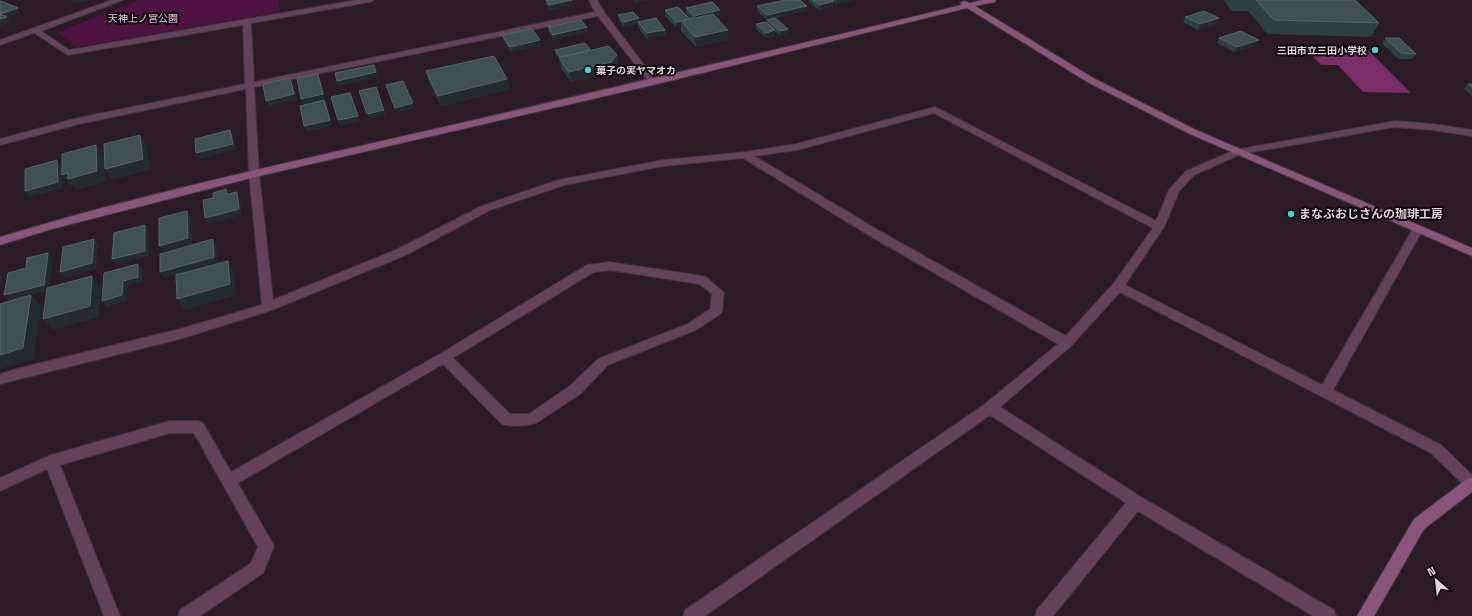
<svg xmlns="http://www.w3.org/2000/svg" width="1472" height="616" font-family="'Space Grotesk','Noto Sans JP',sans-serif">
  <rect width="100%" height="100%" fill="#2a1b25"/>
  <path fill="#4d1240" d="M139,0H279L280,12L76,47L57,32Z"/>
  <path fill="#7a2e67" d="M1306,49L1368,50L1411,93L1363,92L1338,65H1321Z"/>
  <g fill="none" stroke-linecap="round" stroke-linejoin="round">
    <g stroke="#43353e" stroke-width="2">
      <path id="street" d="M112,0H123L41,31L69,50L357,0H374L370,2L251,23L254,82L595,12L589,0H597L604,12L657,82L656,84H650L598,16L254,87L259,174L273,300L398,249L482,206L558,180L664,160L745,152L796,144L935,107L1156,221L1169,190L1186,171L1235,150L1395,121L1433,124L1472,130V136L1433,130L1395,127L1241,154L1194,175L1179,191L1164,227L1125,285L1322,385L1413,229L1414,227H1422L1423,229L1333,390L1441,445L1472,475V489L1466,487L1431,453L1120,292L1071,346L1000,407L1141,497L1334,610L1336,616H1313L1138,511L1053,616H1035L1037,610L1126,503L990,415L705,616H683L685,610L985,404L1058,344L870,236L743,158L664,166L564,185L490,210L406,255L272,310L180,339L0,384V374L16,369L180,329L262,305L249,174L246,89L79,124L0,145V139L78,118L245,84L243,25L68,55L34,33L0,45V40ZM934,113L1153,228L1114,283L1066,336L878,230L754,156L797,150Z
        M610,262L702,276L706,277L724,293L722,311L720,314L696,330L608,365L580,394L536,423C526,426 512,427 502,424L443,364L238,483L274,546L263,573L200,616H178L180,610L251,563L258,547L194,433H170L60,465L120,616H104L47,469L0,491V478L51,455L170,421H198L203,423L231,472L440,354L587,265ZM610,270L699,284L712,294L710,309L688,324L598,359L570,386L529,414H510L453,358L594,272Z"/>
    </g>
    <g stroke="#43353e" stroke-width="2">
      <path id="secondary" d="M983,0H996L995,2L975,6L1095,79L1196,130L1472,248V256L1190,134L1089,83L967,8L653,85L255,177L52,229L0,245V237C144,193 292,162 439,128C614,88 788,47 962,5L960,3L964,1L970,3Z
        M1472,477V492L1424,529L1374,616H1357L1414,519L1467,479Z"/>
    </g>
    <use href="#street" fill="#64435a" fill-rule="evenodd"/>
    <use href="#secondary" fill="#8a557a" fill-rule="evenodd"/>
  </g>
  <path fill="#2c4042" d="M545,0H572L573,5L550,10L546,4Z
    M809,0H853L837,4L834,2L833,6L819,10L809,2Z
    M1223,0H1355L1379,23L1371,37L1267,34L1248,11H1232Z
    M757,6H807V11L775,18L788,29V34L780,36L775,32V36L766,38L756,29V24L767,23V20L757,11Z
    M686,8L720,15L715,16L728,30V40L696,47L681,31V26L676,27L665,16V10L690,19H692L686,13Z
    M618,15L665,30L666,35L647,39L638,27V24L624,27L619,20Z
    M1185,17L1219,18L1217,24L1198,30L1183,22Z
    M548,27H587L588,32L554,40L549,33Z
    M502,35L541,45L511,52L504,41Z
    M1219,38L1259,40L1256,45L1234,52L1217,43Z
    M1385,38L1416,54L1412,59H1398L1382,43Z
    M555,50H591L617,55L618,65L612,72L571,82L561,68L560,60L556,55Z
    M426,71L507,79L510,89L441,106L429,82Z
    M1468,84H1472V96L1464,89Z"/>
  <path fill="#232b2f" d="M71,0H91L74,4Z
    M572,0L573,5L550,10L549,5Z
    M634,0H652L634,3Z
    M837,0H853L837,4Z
    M834,1L833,6L819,10V5Z
    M807,6V11L767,20V15Z
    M18,8L21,13L7,18L10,22L0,26V14Z
    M720,10V15L694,21V16Z
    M639,18L640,23L638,22V24L624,27V22Z
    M1219,18L1217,24L1198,30L1200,24Z
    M690,19V24L681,21V26L676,27V22Z
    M587,27L588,32L554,40L553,35Z
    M788,29V34L780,36V31Z
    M665,30L666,35L647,39V33Z
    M728,30V40L696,47L695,37Z
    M775,30V36L766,38V33Z
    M540,40L541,45L511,52L510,47Z
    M1259,40L1256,45L1234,52L1237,47Z
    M617,55L618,65L612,72L571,82L569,72Z
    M374,65L378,77L339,86L337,81Z
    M318,74L320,79L325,99L304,104L301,99Z
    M290,78L293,84L297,100L269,106L266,101Z
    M507,79L510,89L441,106L438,96Z
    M350,93L360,121L340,126L338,120Z
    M324,100L327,106L332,126L307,132L304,126Z
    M413,103L414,109L397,113L395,108Z
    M384,110L386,115L369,120L367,114Z
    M230,130L233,135L236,149L200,159L196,153Z
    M140,135L147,146L150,170L112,180L105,169Z
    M96,145L104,156L105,182L76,190L72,185L70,186L62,175Z
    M57,160L61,166L63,188L30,197L25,191Z
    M237,192L240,198L242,215L208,224L205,218Z
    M187,211L191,217L192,244L163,251L159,246Z
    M145,225L149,230V256L117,265L112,259Z
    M94,239L98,245L96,269L65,278L60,272Z
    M213,239L216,245L218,263L164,278L160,272Z
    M48,253L53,259L49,290L31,295L41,306L34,359L0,369V355L9,301L4,295Z
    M228,261L234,272L237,295L185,310L177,299Z
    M138,264L142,269V282L127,286V301L107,307L102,301L123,281Z
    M0,274L3,277L0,291Z
    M92,276L101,287L99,317L53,330L43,319Z"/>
  <path fill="#3f5052" stroke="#586568" d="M546,0H572L549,5Z
    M785,0H800L807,6L767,15L757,6Z
    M813,0H832L834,1L819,5Z
    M1256,0H1355L1379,23L1274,20Z
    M0,1H1L18,8L0,14L7,17L0,19Z
    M712,2L720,10L694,16L686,8Z
    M678,7L690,19L676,22L665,10Z
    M1204,11L1219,18L1200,24L1185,17Z
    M633,12L639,18L624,22L618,15Z
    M713,14L728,30L695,37L681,21Z
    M656,18L665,30L647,33L638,22Z
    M775,18L788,29L780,31L767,20Z
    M581,20L587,27L553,35L548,27Z
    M766,22L775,30L766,33L756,24Z
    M532,29L540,40L510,47L502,35Z
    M1241,31L1259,40L1237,47L1219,38Z
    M1385,38H1399L1416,54L1401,53Z
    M585,43L591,50L560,57L555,50Z
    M609,46L617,55L611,62L569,72L559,58Z
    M494,56L507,79L438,96L426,71Z
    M374,65L376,72L337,81L335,73Z
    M318,74L323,94L301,99L297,78Z
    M290,78L294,94L266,101L263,84Z
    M403,81L413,103L395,108L386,85Z
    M1468,84H1472V87Z
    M376,87L384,110L367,114L359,91Z
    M350,93L358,116L338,120L331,97Z
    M324,100L330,120L304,126L300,106Z
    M230,130L233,144L196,153L195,139Z
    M140,135L143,159L105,169L104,144Z
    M96,145L97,171L68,179V173L62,175V154Z
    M57,160L58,182L25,191V169Z
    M226,189L227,194L237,192L239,209L205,218L203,200L213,198V193Z
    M187,211L188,238L159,246V218Z
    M145,225V251L112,259L114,233Z
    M94,239L92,263L60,272L63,247Z
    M213,239L214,257L160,272V254Z
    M48,253L44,285L4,295L8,273L26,268L27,258Z
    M228,261L230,284L177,299L176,275Z
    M138,264V277L123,281L122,295L102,301L104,273Z
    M92,276L90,306L43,319L47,288Z
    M31,295L23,348L0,355V304Z"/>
  <g fill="#51ccd2" stroke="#0e080c" stroke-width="1.5">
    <circle cx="1375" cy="50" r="4"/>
    <circle cx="588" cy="70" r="4"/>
    <circle cx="1291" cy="214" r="4"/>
  </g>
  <g text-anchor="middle" stroke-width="4" stroke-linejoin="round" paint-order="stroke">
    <g font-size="10" fill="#f4c8e6" stroke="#0e080c">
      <text x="143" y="22">天神上ノ宮公園</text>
    </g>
    <g font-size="10" font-weight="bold" fill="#dfd5db" stroke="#0e080c" text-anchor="end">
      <text x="1367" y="54">三田市立三田小学校</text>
      <text x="596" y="74" text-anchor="start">菓子の実ヤマオカ</text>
    </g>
    <g font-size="12" font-weight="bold" fill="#dfd5db" stroke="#0e080c" text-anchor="start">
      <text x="1299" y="218">まなぶおじさんの珈琲工房</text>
    </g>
  </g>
  <g transform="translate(1436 580) rotate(332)" stroke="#0e080c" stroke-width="3" paint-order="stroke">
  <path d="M0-3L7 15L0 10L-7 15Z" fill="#dfd5db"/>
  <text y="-6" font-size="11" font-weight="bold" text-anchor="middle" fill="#dfd5db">N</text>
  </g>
</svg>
